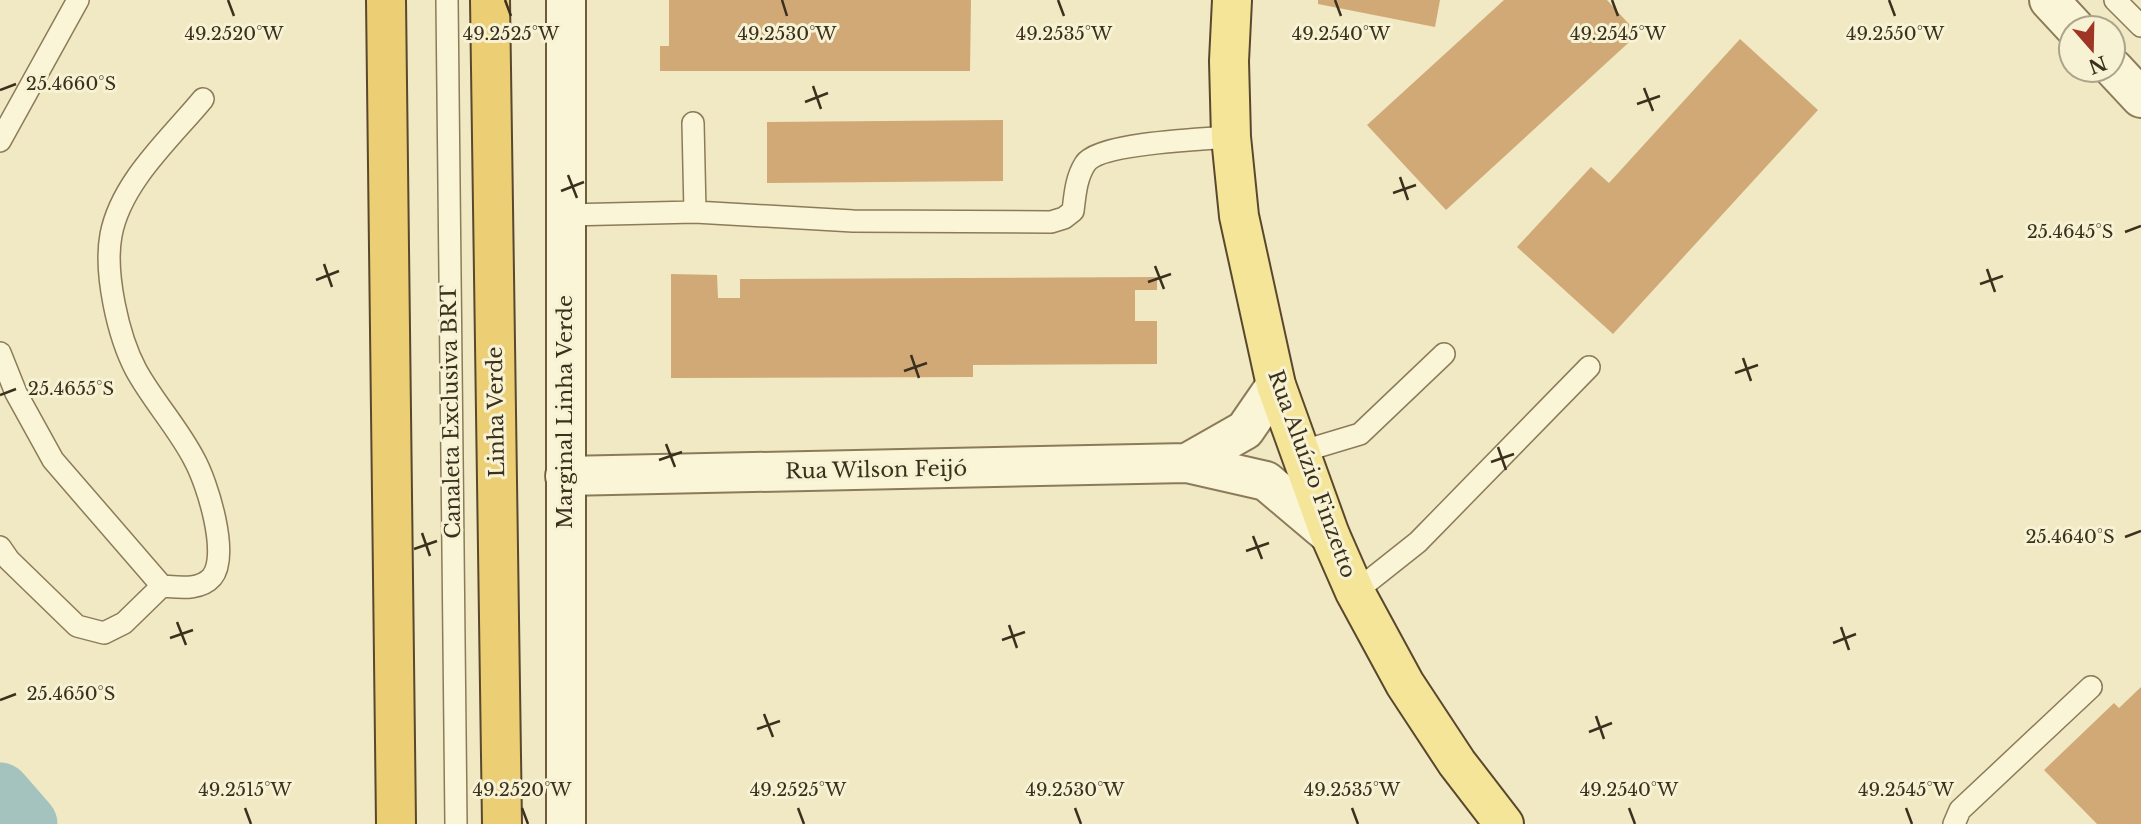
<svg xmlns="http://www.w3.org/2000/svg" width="2141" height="824" font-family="'Libre Baskerville',serif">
  <rect width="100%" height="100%" fill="#f0e9c3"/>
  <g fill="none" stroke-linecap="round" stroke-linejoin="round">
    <path stroke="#a5c3be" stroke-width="61" d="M0,793L27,824"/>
  </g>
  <path fill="#d0a977" d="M669,0H971L970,71H660V46H669Z
    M1318,0H1440L1435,27L1318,4Z
    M1504,0H1607L1638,34L1446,210L1367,125Z
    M1740,39L1818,110L1613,334L1517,247L1591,167L1609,183Z
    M1003,120V181L767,183V122Z
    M671,274L717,275L718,298H740V279L1157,277V290H1135V321H1157V364L973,365V377L671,378Z
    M2141,687V824H2097L2044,770L2114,703L2119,708Z"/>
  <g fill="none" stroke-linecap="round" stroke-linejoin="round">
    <g stroke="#8c7b59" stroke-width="24">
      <path id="service" d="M447,0L456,824
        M2115,0L2141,26
        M0,141L78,0
        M695,212L853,221L1051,222L1064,218L1073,211C1075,195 1076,178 1085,164C1098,143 1203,139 1231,137
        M566,215L695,212L693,123
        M0,353L16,393L53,460L162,586C178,587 200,591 212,577C230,555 207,482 194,459C178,428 153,401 136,370C118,336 104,273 111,235C121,182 170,139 203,99
        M1300,452L1360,434L1444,354
        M0,547L9,560L77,626L104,633L124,623L162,586
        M1355,592L1418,542L1589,367
        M1954,824L1960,810L2091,687"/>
    </g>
    <g stroke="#8c7b59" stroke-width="42">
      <path id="minor" d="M1187,463L1245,430L1276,385
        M565,476L1187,463L1266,481L1330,535"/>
    </g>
    <g stroke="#8c7b59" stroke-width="42">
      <path id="tertiary" d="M2049,0L2075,28
        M2113,68L2141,98"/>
    </g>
    <g stroke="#6e5c3c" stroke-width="42">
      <path id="secondary" d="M566,0V824"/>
    </g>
    <g stroke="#59482d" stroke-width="42">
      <path id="primary" d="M1232,0L1229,61L1231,137L1239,216L1276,385L1330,535L1355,592L1405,684L1457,763L1504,824"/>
    </g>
    <g stroke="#59482d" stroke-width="42">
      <path id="trunk" d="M386,0L396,824
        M490,0L502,824"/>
    </g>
    <use href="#service" stroke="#faf5d7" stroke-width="21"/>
    <use href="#minor" stroke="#faf5d7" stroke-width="38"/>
    <use href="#tertiary" stroke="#faf5d7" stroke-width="38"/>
    <use href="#secondary" stroke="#faf5d7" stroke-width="38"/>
    <use href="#primary" stroke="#f5e599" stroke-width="38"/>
    <use href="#trunk" stroke="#ecce74" stroke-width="38"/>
  </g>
  <path fill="none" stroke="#3b301e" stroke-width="2.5" d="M228,0L234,16M505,0L511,16M782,0L787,16M1058,0L1064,16M1335,0L1341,16M1612,0L1618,16M1889,0L1895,16M813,86L821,109M1644,88L1653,111M0,90L16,84M805,102L828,93M1637,104L1660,96M568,175L577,198M1400,177L1408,200M561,191L584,182M1393,193L1416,185M2125,232L2141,226M324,264L332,287M1155,266L1164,289M1987,269L1995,292M316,280L339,271M1148,282L1171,274M1980,284L2003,276M911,355L919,378M1743,358L1751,381M904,371L927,363M1735,373L1758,365M0,395L16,389M666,444L675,467M1498,447L1506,470M659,460L682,452M1491,462L1514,454M422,533L430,556M1253,536L1262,559M2125,537L2141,531M414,549L437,541M1246,551L1269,543M177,622L186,645M1009,625L1017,648M1841,627L1849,650M170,638L193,630M1002,640L1025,632M1833,643L1856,634M0,700L16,694M764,714L773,737M1596,716L1604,739M757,729L780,721M1589,732L1612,723M245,808L251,824M522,808L528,824M798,808L804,824M1075,808L1081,824M1352,808L1358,824M1629,808L1635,824M1906,808L1912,824"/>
  <g text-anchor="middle" stroke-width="6" stroke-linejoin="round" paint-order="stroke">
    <g font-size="21" fill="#3b301e" stroke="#f7f2d3">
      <text transform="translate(451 412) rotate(-91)" y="7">Canaleta Exclusiva BRT</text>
      <text transform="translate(496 412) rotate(-91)" y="7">Linha Verde</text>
      <text transform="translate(565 412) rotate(-90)" y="7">Marginal Linha Verde</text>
      <text transform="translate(876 470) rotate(-1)" y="7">Rua Wilson Feijó</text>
      <text transform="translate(1312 474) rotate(70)" y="7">Rua Aluízio Finzetto</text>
    </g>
  </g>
  <g font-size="18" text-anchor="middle" fill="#3b301e" stroke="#f7f2d3" stroke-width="6" stroke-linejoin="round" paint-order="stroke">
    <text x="234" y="40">49.2520°W</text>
    <text x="511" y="40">49.2525°W</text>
    <text x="1064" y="40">49.2535°W</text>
    <text x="1895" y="40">49.2550°W</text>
    <text x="787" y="40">49.2530°W</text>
    <text x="1341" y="40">49.2540°W</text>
    <text x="1618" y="40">49.2545°W</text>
    <text x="71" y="90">25.4660°S</text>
    <text x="2070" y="238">25.4645°S</text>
    <text x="71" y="395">25.4655°S</text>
    <text x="2070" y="543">25.4640°S</text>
    <text x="71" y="700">25.4650°S</text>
    <text x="245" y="796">49.2515°W</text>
    <text x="522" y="796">49.2520°W</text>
    <text x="798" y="796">49.2525°W</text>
    <text x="1075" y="796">49.2530°W</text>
    <text x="1352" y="796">49.2535°W</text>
    <text x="1629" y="796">49.2540°W</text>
    <text x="1906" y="796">49.2545°W</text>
  </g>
  <g transform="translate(2092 49) rotate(160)"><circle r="33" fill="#f7f2d3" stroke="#aca48b" stroke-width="2"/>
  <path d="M0-5L12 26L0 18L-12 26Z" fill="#9e3525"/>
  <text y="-10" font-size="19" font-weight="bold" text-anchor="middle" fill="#3b301e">N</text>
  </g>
</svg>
